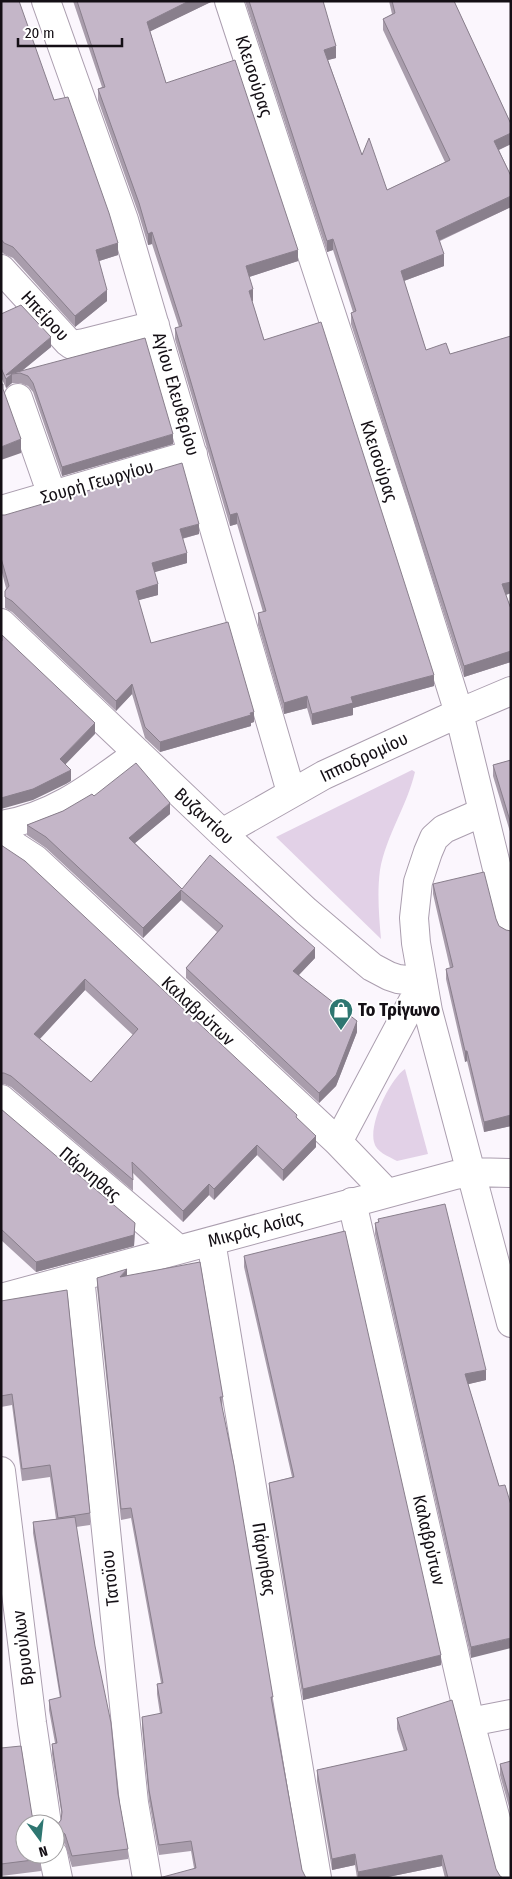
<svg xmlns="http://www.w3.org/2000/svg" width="512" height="1879" font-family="'Fira Sans Condensed',sans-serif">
  <rect width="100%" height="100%" fill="#fbf6fd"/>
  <path fill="#e2d1e7" d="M412,770L415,772C407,806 386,836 380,870C377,893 379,916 381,939L276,837Z
    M405,1069L428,1154L397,1161C388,1156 376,1152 374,1142C369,1123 390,1079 405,1069Z"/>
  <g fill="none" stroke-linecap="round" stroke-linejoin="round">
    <g stroke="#ab9eaf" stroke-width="30">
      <path id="minor" d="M46,1L124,220L291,792
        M229,1L397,515L459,713L511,926
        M1,269L68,342L72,345L84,343L155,325
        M18,398L52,495
        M1,510L193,454
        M1,623L222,833L306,911L353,951L372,967L389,976L398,979L423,982
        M483,812L444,829L434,838L428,852L418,882L414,918L416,943L428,1011L511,1323
        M1,825C55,817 95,784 138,753
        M222,833L324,775L459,713L511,691
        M1,837L35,859L338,1142L387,1193
        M1,1099L178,1249
        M338,1142L423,982
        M352,1202L470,1722L511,1876
        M211,1241L317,1878
        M80,1277L134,1803L147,1878
        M1,1298L455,1175L470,1172L511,1173
        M1,1471L32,1723L47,1824
        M470,1722L511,1714
        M53,1854L58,1878"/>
    </g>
    <use href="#minor" stroke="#fff" stroke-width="28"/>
  </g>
  <path fill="#a99dac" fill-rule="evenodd" d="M1,1L54,100L118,255L99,261L107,301L75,327L13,258L4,254L1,251Z
    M73,1H213L150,31L166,83L298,261L249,277L253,301H252L264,340L434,686L353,708V715L312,725L307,708L284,714L258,625V613L263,612L237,524L230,526L175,339V328L179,327L152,244L148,245L139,215L98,100V89L102,87Z
    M245,1H323L336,58L328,60L362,155L387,190L445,162L383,30V19L392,14L389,1H454L511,124V144L499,150L511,176V207L440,241L444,266L404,281L426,350L450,354L511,336V593L506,595L511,609V662L464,677L351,324V313L353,312L333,250L327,252Z
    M1,314L51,347L22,371L173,444L62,476L33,392L28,386L20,383H12L6,388L1,377Z
    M1,515L199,534L182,539L187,563L154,572L158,595L138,600L151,643L254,722L251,723V726L160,752L145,738L132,694L116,711L12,612L5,608V591L6,588L1,569Z
    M511,760V835L493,776V765Z
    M94,796L170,814L135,843L182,889L315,958L299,975L357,1032L336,1086L319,1103L186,978V968L217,932L181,900L143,938L46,848L27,835V825L63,811Z
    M1,845L297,1118L316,1147L283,1181L257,1155L214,1200L209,1195L183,1222L133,1173V1191L11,1087L4,1084H1ZM85,990L133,1035L91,1082L40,1039Z
    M433,884L496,919L499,926L506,930L511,931V1126L484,1132L467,1061L465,1062L446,979V969L450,968L433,894Z
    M1,1109L135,1233L134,1246L36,1272L1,1240Z
    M378,1219L486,1380L468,1384L499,1486L471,1658L375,1234V1223L378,1222Z
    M244,1256L441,1665L303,1700L269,1493V1483L292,1477L244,1267Z
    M127,1276L223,1397L222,1408L302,1870L194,1868L191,1851L159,1855L149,1801L142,1728V1717L160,1714L157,1694V1684L161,1683L131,1518L121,1520L97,1288V1278Z
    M1,1301L90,1513V1525L76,1527L118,1794L128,1849V1859L72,1867L65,1844L58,1839H55V1826L57,1825L61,1820L62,1817L52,1754V1744L55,1743L49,1710V1700L60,1698L33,1533V1522L56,1519L50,1477L22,1481L12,1405L1,1407Z
    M397,1718L500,1876L503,1878H445L442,1866L383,1878H357L355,1865L332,1870L317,1781V1770L404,1751L397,1729Z
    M1,1748L32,1815L41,1859V1871L1,1876Z
    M511,1761V1814L500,1775V1764Z"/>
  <path fill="#897f8c" d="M189,1H213L147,33V22Z
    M336,46V58L324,61V50Z
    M511,133V144L494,152V141Z
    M511,196V207L436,242V231Z
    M152,232V244L148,245V234Z
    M333,239V250L327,252V241Z
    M118,243V255L96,262V250Z
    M298,250V261L246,278V266Z
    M444,254V266L401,282V271Z
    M253,289V301L249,303V291Z
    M107,290V301L75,327V316Z
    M51,337V347L19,373L12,374V383L6,388V375Z
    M173,434V444L62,476V467Z
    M21,439V453L1,460V447Z
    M237,513V524L230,526V515Z
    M199,524V534L180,539V529Z
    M187,553V563L152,573V563Z
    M511,582V593L502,596V584Z
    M158,584V595L136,601V591Z
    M511,651V662L464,677V666Z
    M434,675V686L353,708V715L312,725V714L351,697Z
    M132,684V694L116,711V701Z
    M307,696V708L284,714V703Z
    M254,712V722L251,723V726L160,752V742Z
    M95,723V734L60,770V759Z
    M71,770V781L66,784L33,800L1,809V798Z
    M170,803V814L129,848V838Z
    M181,890V900L143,938V928Z
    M315,948V958L293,981V971Z
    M85,979V990L34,1045V1034Z
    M357,1021V1032L336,1086L319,1103V1093Z
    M465,1051H467V1061L465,1062Z
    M511,1115V1126L484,1132V1122Z
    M316,1136V1147L283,1181V1170Z
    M257,1145V1155L214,1200V1189Z
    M209,1184V1195L183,1222V1211Z
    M135,1223L134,1246L36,1272V1262Z
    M127,1269V1280L120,1277Z
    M486,1370V1380L465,1385V1374Z
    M511,1638V1648L471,1658V1647Z
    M441,1655V1665L303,1700V1689Z
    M355,1854V1865L332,1870V1859Z
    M442,1855V1866L383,1878H358V1872Z"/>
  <path fill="#c4b6c8" stroke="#897f8c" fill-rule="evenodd" d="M1,1H19L54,100L68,97L109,213L118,243L96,250L107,290L75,316L13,247L4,243L1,239Z
    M77,1H189L147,22L166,83L235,60L298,250L246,266L253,289L249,291L264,340L321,322L434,675L351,697L353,703L312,714L307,696L284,703L258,613L266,611L237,513L230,515L175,328L182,326L152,232L148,234L139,203L98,89L105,87Z
    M249,1H323L336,46L324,50L362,155L369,138L387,190L450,160L383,19L395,13L392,1H454L511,124V133L494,141L511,176V196L436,231L444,254L401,271L426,350L446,343L450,354L511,336V582L502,584L511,609V651L464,666L351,313L356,311L333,239L327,241Z
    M21,305L51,337L6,375L145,338L173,434L62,467L33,383L28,376L20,373L12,374L6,379L1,368V314Z
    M1,384H3V389L21,439L1,447Z
    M182,463L199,524L180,529L187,553L152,563L158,584L136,591L151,643L228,622L254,712L250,713L251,715L160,742L145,727L132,684L116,701L12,601L5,597V591L9,586L1,558V515H5Z
    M2,635L95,723L60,759L71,770L33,789L1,798V640L2,641Z
    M511,760V824L493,765Z
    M136,763L170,803L129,838L182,889L210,855L315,948L293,971L357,1021L336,1075L319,1093L186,968L223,926L181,890L143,928L46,837L27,825L63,811L92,794L94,796Z
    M1,845L25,861L297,1115L296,1117L316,1136L283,1170L257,1145L214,1189L209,1184L183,1211L132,1162L133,1180L11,1076L4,1073H1ZM85,979L138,1029L91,1082L34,1034Z
    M484,872L496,919L499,926L506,930L511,931V1115L484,1122L467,1051H465L446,969L453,967L433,884Z
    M1,1109L135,1223L134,1235L36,1262L1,1229Z
    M445,1204L486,1370L465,1374L499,1486L505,1485L511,1505V1638L471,1647L375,1223L379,1222L378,1219Z
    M345,1231L441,1655L303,1689L269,1483L294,1477L244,1256Z
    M200,1262L223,1397H220L234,1465L273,1697H271L302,1870L306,1878H159L196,1868L191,1841L159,1845L149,1790L142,1717L162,1713L157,1684L163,1683L131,1508L121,1509L97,1278L127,1269L120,1277Z
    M67,1290L90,1513L58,1518L50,1465L22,1469L12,1394L1,1396V1301Z
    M75,1517L95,1646L111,1723L118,1794L128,1849L72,1856L65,1834L58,1829H55V1826L57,1825L61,1820L62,1812L52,1744L57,1743L49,1700L61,1697L33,1522Z
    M452,1700L496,1869L500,1876L503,1878H448L442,1855L358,1872L355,1854L332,1859L317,1770L407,1750L397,1718Z
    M21,1746L32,1815L35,1823L37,1824H25V1854H40L41,1859L1,1864V1748Z
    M511,1761V1803L500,1764Z"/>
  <defs>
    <g id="shop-pin" transform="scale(1.25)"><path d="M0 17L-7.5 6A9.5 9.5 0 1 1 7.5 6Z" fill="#2e7671" stroke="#fff"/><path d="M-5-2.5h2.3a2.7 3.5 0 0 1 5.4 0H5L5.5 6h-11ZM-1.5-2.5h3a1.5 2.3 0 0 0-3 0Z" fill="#fff"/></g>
  </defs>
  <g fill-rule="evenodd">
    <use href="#shop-pin" x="341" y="1010"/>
  </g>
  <g text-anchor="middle" stroke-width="4" stroke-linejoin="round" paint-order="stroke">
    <g font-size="18" fill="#140f15" stroke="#fff">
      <text transform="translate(254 76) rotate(72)" y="6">Κλεισούρας</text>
      <text transform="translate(45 316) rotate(47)" y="6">Ηπείρου</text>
      <text transform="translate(176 394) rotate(74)" y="6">Αγίου Ελευθερίου</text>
      <text transform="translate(379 461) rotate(72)" y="6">Κλεισούρας</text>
      <text transform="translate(97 482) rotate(-16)" y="6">Σουρή Γεωργίου</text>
      <text transform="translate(364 757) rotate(-25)" y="6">Ιπποδρομίου</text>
      <text transform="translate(204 816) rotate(43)" y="6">Βυζαντίου</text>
      <text transform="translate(198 1011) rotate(43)" y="6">Καλαβρύτων</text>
      <text transform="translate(90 1174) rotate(40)" y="6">Πάρνηθας</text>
      <text transform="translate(255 1229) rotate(-15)" y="6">Μικράς Ασίας</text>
      <text transform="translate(429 1540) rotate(77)" y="6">Καλαβρύτων</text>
      <text transform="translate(264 1559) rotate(81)" y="6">Πάρνηθας</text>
      <text transform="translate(110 1578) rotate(-96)" y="6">Τατοϊου</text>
      <text transform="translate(23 1648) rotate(-97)" y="6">Βρυούλων</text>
    </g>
    <g font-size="18" font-weight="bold" fill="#140f15" stroke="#fff" text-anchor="start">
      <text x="358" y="1016">Το Τρίγωνο</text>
    </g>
  </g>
  <rect width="512" height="1879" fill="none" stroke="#140f15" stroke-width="5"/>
  <g transform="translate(40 1839) rotate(165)"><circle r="24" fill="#ffffff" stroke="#a19fa1"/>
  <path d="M0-4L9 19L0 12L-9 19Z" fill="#2e7671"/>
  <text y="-8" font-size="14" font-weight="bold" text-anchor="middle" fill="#140f15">N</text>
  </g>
  <path d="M18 38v8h104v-8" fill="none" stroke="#140f15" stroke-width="2.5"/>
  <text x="25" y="38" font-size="15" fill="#140f15" stroke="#ffffff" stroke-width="4" paint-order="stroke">20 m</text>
</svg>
